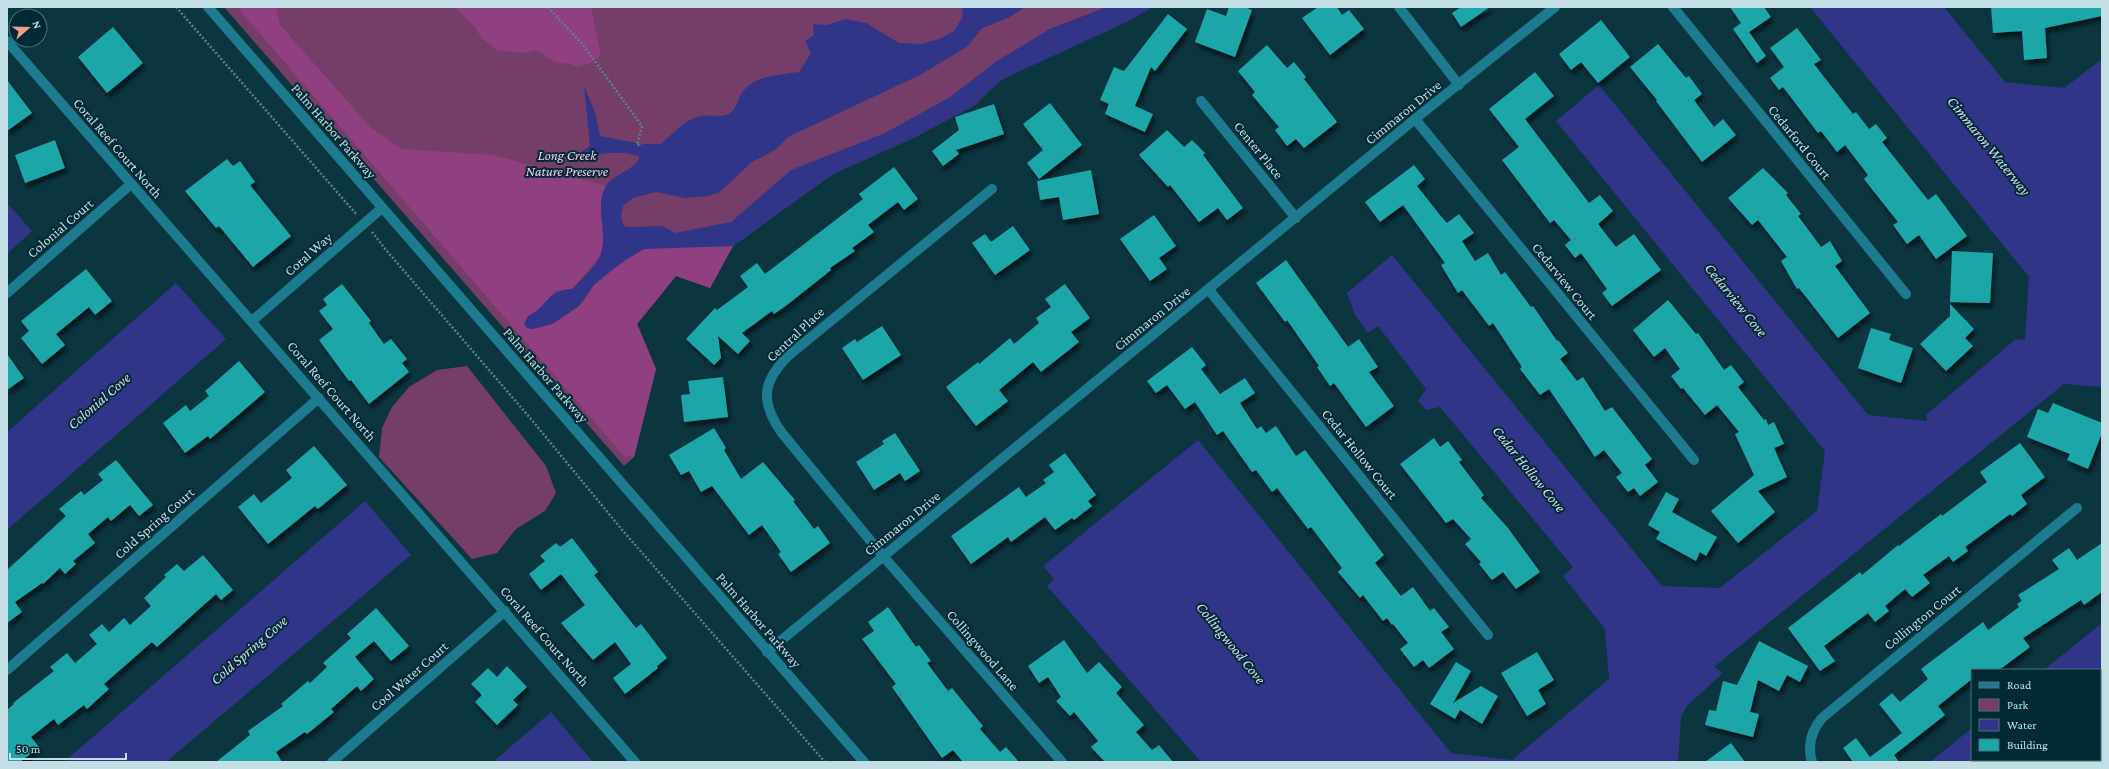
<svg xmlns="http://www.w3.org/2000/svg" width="2109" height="769" font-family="'Crimson Pro',serif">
  <defs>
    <filter id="shadow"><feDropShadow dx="2.5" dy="4.5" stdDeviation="2" flood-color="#0009"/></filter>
  </defs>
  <rect width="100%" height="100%" fill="#0b353f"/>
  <path fill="#753e69" d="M224,7H971L982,28L1009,17L1025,7H1107L1048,30L975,105L915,137L833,174L733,246L710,288L676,276L637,324L656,369L634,457L624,466Z
    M467,366L546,466L556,493L545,511L516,529L497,553L472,559L379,457L382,428L392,407L409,387L437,370Z"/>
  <path fill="#904080" d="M237,7H276L280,25L371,128L402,149L493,155L606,186L602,200L603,241L601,255L572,289L555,291L538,311L528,316L527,328C544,332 566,317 579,306C586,300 589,291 595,284C609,271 625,259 642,250C648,247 720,247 733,246L710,288L676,276L637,324L656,369L634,457L624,456Z
    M454,7H591L601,55L589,64L577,67L571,64L555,62L536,50L524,53L496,50L481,37L475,27Z"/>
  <path fill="#313587" d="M962,7H1025L1009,17L982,28L968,46L920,75L788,137L775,150L752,162L720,192L708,196L685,198L656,192L633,198L623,206L621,217L624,226L632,227L663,226L675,233L731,222L791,170L885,133L950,97L997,61L1048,30L1107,7H1153L1127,22L1001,80L975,105L915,137L833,174L733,246L644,249L624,261L606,275L594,285L579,306L552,324L532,329L527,328L524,324L528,316C549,306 546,290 572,289C582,279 597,266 601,253C608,232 594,205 606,186C614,174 632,171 639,159V156C614,148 588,156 564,163L590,146L584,86L595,112L600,136L642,144H661C673,134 685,119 701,116C709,114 719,118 728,114C736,111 737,101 741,94C754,75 778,75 799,72L811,53L805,41L814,35L813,24L827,25L845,19L866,23L899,43L921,44L939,39L954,31L963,16Z
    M1810,7H1944L2005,82L2064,88L2102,59V387L2064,384L1714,667L1723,673L1687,706L1681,717L1678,762H1201L1047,586L1054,579L1043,566L1198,440L1451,753L1512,760L1609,679L1605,629L1563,576L1573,567L1440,407L1426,410L1418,401L1426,389L1378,326L1368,333L1355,315L1347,293L1392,255L1662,586L1720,588L1817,511L1825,451L1556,121L1599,85L1868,415L1927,421L1926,415L2016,339L2025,340L2029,277Z
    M7,203L32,231L7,254Z
    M176,283L226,339L7,530V432Z
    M365,501L411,555L166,762H64Z
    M2102,623V697L2100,698V670H2044Z
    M551,712L593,762H493Z
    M1972,728V760H2025L2022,762H1930Z"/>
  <path fill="#1ba6a7" filter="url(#shadow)" d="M1229,7H1244L1252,10L1235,57L1195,42L1207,9L1226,16Z
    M1318,7H1337L1342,15L1349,10L1364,29L1330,55L1302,18Z
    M1461,7H1490L1461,27L1452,13Z
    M1730,7H1764L1771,17L1749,32L1766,56L1757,63L1733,29L1741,23Z
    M1991,7H2102V16L2045,28L2047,58L2024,60L2022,31L1993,33Z
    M1168,14L1187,29L1155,71L1151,67L1135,106L1153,114L1145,132L1105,114L1109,104L1100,100L1114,67L1124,71Z
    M1601,20L1630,57L1598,83L1581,62L1571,70L1559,54Z
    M113,27L143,63L107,93L78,57Z
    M1797,28L1821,60L1814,64L1853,114L1856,112L1869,129L1876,124L1887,138L1882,142L1928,200L1936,194L1967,236L1936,259L1919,235L1907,244L1893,225L1898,222L1864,179L1868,175L1845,145L1837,152L1821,131L1818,133L1783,87L1779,90L1770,78L1784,67L1770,48Z
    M1658,44L1686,78L1689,76L1702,94L1694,100L1714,127L1723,119L1736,135L1702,162L1656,101L1657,100L1630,67Z
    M1267,45L1287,68L1294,62L1306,77L1304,79L1337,122L1304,148L1296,139L1287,146L1275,130L1279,127L1252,95L1255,92L1238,71Z
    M1535,72L1554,96L1525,119L1589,203L1600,195L1613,211L1598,224L1616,247L1634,234L1661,270L1612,306L1602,293L1607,289L1581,253L1575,258L1565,245L1571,240L1554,220L1550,223L1502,160L1519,147L1489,109Z
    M7,80L32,113L7,131Z
    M1050,103L1082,145L1039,179L1027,163L1043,150L1023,124Z
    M994,104L1004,134L956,150L959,154L943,166L932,151L959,130L955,117Z
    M1167,130L1184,147L1192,140L1205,153L1203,155L1243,208L1227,220L1218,208L1199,222L1170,185L1168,187L1139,155Z
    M55,140L65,168L25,183L15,155Z
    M227,159L233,166L240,161L255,182L250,185L291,236L253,267L219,226L216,228L185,191Z
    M1414,165L1425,179L1417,186L1440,215L1447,223L1459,214L1474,233L1462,241L1475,261L1488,253L1501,275L1505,272L1531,307L1533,306L1557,341L1558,340L1568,353L1560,359L1577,381L1583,377L1605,411L1612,407L1652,459L1645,465L1658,482L1640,496L1634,488L1628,492L1616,477L1622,473L1604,450L1595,457L1549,389L1540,395L1520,369L1522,367L1493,323L1489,326L1462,290L1458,293L1441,265L1445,263L1403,205L1380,222L1365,202Z
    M894,167L918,199L904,210L898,202L868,225L874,232L852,248L855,251L830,268L831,270L787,305L774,314L772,311L742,333L750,341L738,354L718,336L721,358L714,365L686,339L715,308L717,310L748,287L740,276L757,263L765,274L863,199L859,194Z
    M1763,168L1788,193L1786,195L1801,214L1798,216L1821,247L1830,241L1842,261L1835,266L1870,313L1838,338L1799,288L1797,289L1781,261L1787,257L1758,220L1752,225L1728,198Z
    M1091,170L1099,214L1063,220L1059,197L1040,200L1037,181Z
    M1154,215L1176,246L1159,258L1167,269L1150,281L1120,239Z
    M1013,226L1030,250L995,275L972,243L985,234L991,242Z
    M1952,251L1993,253L1990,303L1950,302Z
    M1286,260L1348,347L1359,339L1378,367L1369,372L1394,406L1366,427L1334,383L1330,386L1317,367L1319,366L1287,320L1285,322L1256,283Z
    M86,269L112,301L95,315L89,307L56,334L65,345L42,364L21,338L29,331L21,321Z
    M342,284L371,321L369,323L384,344L391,339L407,359L402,363L409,372L369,404L351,380L349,381L319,340L333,329L319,311L327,305L323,299Z
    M1065,284L1090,318L1071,332L1079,342L1041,372L1033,362L999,390L1008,401L976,426L946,387L978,362L979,364L1010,338L1014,344L1039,323L1036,318L1051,307L1045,299Z
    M1668,300L1696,334L1698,333L1724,370L1731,365L1744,382L1738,387L1764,420L1766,419L1768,425L1774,422L1784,444L1774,448L1787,477L1758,491L1775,512L1738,543L1711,511L1754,475L1735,434L1739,432L1717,405L1705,415L1683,388L1681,389L1671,376L1680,369L1665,348L1654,357L1633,330Z
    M1950,304L1974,329L1965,338L1973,346L1946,371L1920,344L1950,316Z
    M882,326L901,355L863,380L842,348L855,339L857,342Z
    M1871,328L1891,334L1889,340L1913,348L1901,383L1858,368Z
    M1192,347L1206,365L1201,369L1220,394L1245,378L1255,393L1240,403L1257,429L1261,426L1266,433L1276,426L1296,456L1305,450L1384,555L1375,563L1401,596L1413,587L1430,611L1434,608L1449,627L1441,632L1454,649L1429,668L1423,660L1414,667L1400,649L1408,643L1393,624L1392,625L1387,618L1383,621L1363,595L1360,598L1338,572L1342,568L1311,527L1308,529L1277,488L1272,492L1256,470L1252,472L1223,431L1217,435L1195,402L1185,409L1167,385L1156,393L1147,381Z
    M7,354L24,378L7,390Z
    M239,361L265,392L210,439L208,436L185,453L163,423L186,405L190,411L209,396L205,391Z
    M723,377L728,417L684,422L681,395L690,394L688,381Z
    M2053,403L2102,423V433L2088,469L2067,460L2070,454L2027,437L2038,409L2048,413Z
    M714,428L726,448L724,450L741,479L763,462L795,500L793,501L814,529L818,526L830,543L791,572L778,554L781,552L762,525L749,535L712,486L701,492L689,471L681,475L669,455Z
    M895,433L920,471L905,481L900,473L874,490L856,462L884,444L882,441Z
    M1434,438L1440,447L1448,441L1462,460L1459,462L1484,495L1481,498L1508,528L1540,572L1516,589L1503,572L1492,580L1479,564L1481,562L1465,544L1471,539L1453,519L1446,523L1400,464Z
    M2020,443L2045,477L2021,495L2027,504L2012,516L2010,514L1965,547L1968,551L1953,562L1949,556L1923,575L1930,583L1912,597L1905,589L1885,606L1889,611L1875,622L1868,613L1824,646L1835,661L1820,671L1788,628L1860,572L1862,575L1898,545L1899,546L1941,514L1942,516L1987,482L1980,472Z
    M314,446L347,485L318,509L315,506L268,544L238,507L254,494L261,503L292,478L286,470Z
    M1065,453L1096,495L1088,501L1092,506L1074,520L1072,518L1055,530L1045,517L1011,542L1008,537L971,564L951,536L1019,487L1026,497L1046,483L1043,480L1054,472L1049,465Z
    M116,460L153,505L139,516L130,505L111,521L108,517L88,534L95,543L73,561L76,564L65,574L60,568L43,584L42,583L15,602L22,612L7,623V570L66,516L59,509L81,491L84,495L103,480L98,474Z
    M1666,492L1679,499L1672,512L1717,537L1706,556L1700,552L1696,561L1656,539L1660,532L1648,525Z
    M572,538L598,572L594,575L636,628L641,624L667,658L657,666L658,668L625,694L613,678L631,664L615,642L593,660L561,623L585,605L561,574L541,590L529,574L545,561L540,556L556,543L560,547Z
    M2102,543V592L2084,605L2081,600L2023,638L2030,647L1999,670H1972V679L1938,706L1945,715L1894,755L1899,762H1853L1843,748L1856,738L1870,757L1902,733L1879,704L1892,693L1900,702L1928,679L1921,669L1983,622L1988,630L2019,607L2017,604L2022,601L2018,595L2059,569L2052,560L2069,548L2077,560Z
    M203,555L233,590L221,600L216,594L157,647L152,642L104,684L109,689L87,709L84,705L58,725L54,719L31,737L39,747L20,762H7V710L14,704L13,703L54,671L50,667L67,653L75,663L97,644L89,635L102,624L109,632L124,618L130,625L151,606L144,598L166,577L164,575L177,564L184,571Z
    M888,607L916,647L919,645L931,661L927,663L948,691L952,688L983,726L980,729L1000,752L1006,747L1019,762H963L953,750L942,758L892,687L896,684L862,639L874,631L868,622Z
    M376,608L409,646L391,661L374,641L355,657L374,679L361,691L357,686L331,709L334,712L307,734L305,732L276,752L282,762H216L250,735L248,731L283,706L281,704L308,681L310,683L327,667L323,663L351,638L347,634Z
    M1064,640L1087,673L1099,662L1122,687L1116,693L1144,725L1136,732L1152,750L1159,745L1173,762H1105L1091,747L1098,741L1074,712L1070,716L1056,701L1061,697L1048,677L1039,683L1028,666Z
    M1759,641L1808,666L1800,682L1787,675L1779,691L1758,680L1750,712L1759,714L1753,737L1705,725L1709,710L1716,711L1723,681L1737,685Z
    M1537,652L1554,680L1538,690L1546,704L1527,716L1501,673Z
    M1456,662L1471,671L1453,703L1481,686L1498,696L1482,724L1460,710L1455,719L1430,704Z
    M507,666L527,687L513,700L518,705L497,725L475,702L482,695L471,684L488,668L497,677Z
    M1731,743L1745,762H1705Z"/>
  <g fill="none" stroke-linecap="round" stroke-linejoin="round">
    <path stroke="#5d8089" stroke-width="2.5" stroke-dasharray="2 2" stroke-linecap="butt" d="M176,7L357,215
      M548,7L583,45L642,126L637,145H642
      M372,232L386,250L531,419L623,531L825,762"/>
    <path stroke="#1d7b8f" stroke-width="10" d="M208,7L864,762
      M1399,7L1459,85
      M1673,7L1906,294
      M7,41L635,762
      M1201,101L1296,218
      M1415,119L1694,460
      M992,189L788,356C762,382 760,402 782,433L883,556L1062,762
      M1209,290L1488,635
      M7,293L131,184
      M252,321L382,208
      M767,652L1415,119L1555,7
      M7,670L319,398
      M332,762L505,611
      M1812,762C1807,745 1811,731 1822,718L2077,508"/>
  </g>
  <g text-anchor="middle" stroke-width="4" stroke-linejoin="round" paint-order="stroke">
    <g font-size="14" fill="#c3dee5" stroke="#002b34">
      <text transform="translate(1403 112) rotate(-39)" y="5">Cimmaron Drive</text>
      <text transform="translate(334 131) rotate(49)" y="5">Palm Harbor Parkway</text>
      <text transform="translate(1800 142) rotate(51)" y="5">Cedarford Court</text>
      <text transform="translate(118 148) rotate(49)" y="5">Coral Reef Court North</text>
      <text transform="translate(1259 150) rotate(51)" y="5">Center Place</text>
      <text transform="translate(60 228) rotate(-41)" y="5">Colonial Court</text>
      <text transform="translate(308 254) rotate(-41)" y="5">Coral Way</text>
      <text transform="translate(1565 281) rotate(51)" y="5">Cedarview Court</text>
      <text transform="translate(1152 318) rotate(-39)" y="5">Cimmaron Drive</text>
      <text transform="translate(795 334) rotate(-43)" y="5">Central Place</text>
      <text transform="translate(546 375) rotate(49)" y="5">Palm Harbor Parkway</text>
      <text transform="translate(332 391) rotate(49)" y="5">Coral Reef Court North</text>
      <text transform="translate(1360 454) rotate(51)" y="5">Cedar Hollow Court</text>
      <text transform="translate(154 523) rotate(-41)" y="5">Cold Spring Court</text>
      <text transform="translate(902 523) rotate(-39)" y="5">Cimmaron Drive</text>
      <text transform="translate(1922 617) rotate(-39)" y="5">Collington Court</text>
      <text transform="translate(759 620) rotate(49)" y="5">Palm Harbor Parkway</text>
      <text transform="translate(545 636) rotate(49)" y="5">Coral Reef Court North</text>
      <text transform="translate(983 650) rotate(49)" y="5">Collingwood Lane</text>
      <text transform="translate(409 676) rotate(-41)" y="5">Cool Water Court</text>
    </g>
    <g font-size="14" font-style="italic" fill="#f9cced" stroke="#002b34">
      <text x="567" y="160">Long Creek<tspan x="567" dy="16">Nature Preserve</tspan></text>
    </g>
    <g font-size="15" font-style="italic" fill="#d7dcf4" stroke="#002b34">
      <text transform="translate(1989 146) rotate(51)" y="5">Cimmaron Waterway</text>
      <text transform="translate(1736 300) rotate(51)" y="5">Cedarview Cove</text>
      <text transform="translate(99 401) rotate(-41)" y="5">Colonial Cove</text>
      <text transform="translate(1529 469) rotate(51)" y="5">Cedar Hollow Cove</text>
      <text transform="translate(1231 643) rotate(51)" y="5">Collingwood Cove</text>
      <text transform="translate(249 650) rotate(-41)" y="5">Cold Spring Cove</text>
    </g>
  </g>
  <rect width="2109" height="769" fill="none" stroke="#c3dee5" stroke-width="16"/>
  <rect x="1971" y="669" width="130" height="92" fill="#002b34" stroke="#4e737b"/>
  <rect x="1979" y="682" width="20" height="6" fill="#1d7b8f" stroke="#4e737b"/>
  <text x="2007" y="689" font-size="12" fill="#c3dee5">Road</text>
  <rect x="1979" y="699" width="20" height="12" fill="#753e69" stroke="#4e737b"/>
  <text x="2007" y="709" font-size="12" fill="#c3dee5">Park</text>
  <rect x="1979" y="719" width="20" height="12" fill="#313587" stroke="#4e737b"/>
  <text x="2007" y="729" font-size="12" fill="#c3dee5">Water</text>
  <rect x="1979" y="739" width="20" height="12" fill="#1ba6a7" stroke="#4e737b"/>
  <text x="2007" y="749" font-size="12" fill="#c3dee5">Building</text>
  <g transform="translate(28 28) rotate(70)"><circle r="19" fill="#002b34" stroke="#4e737b"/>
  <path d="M0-3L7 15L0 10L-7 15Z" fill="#f49e87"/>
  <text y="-6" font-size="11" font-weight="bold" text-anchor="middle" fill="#c3dee5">N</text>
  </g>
  <path d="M10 753v6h116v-6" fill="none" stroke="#c3dee5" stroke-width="2"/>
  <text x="16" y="753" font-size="12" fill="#c3dee5" stroke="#002b34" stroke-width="3" paint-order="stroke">50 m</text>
</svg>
